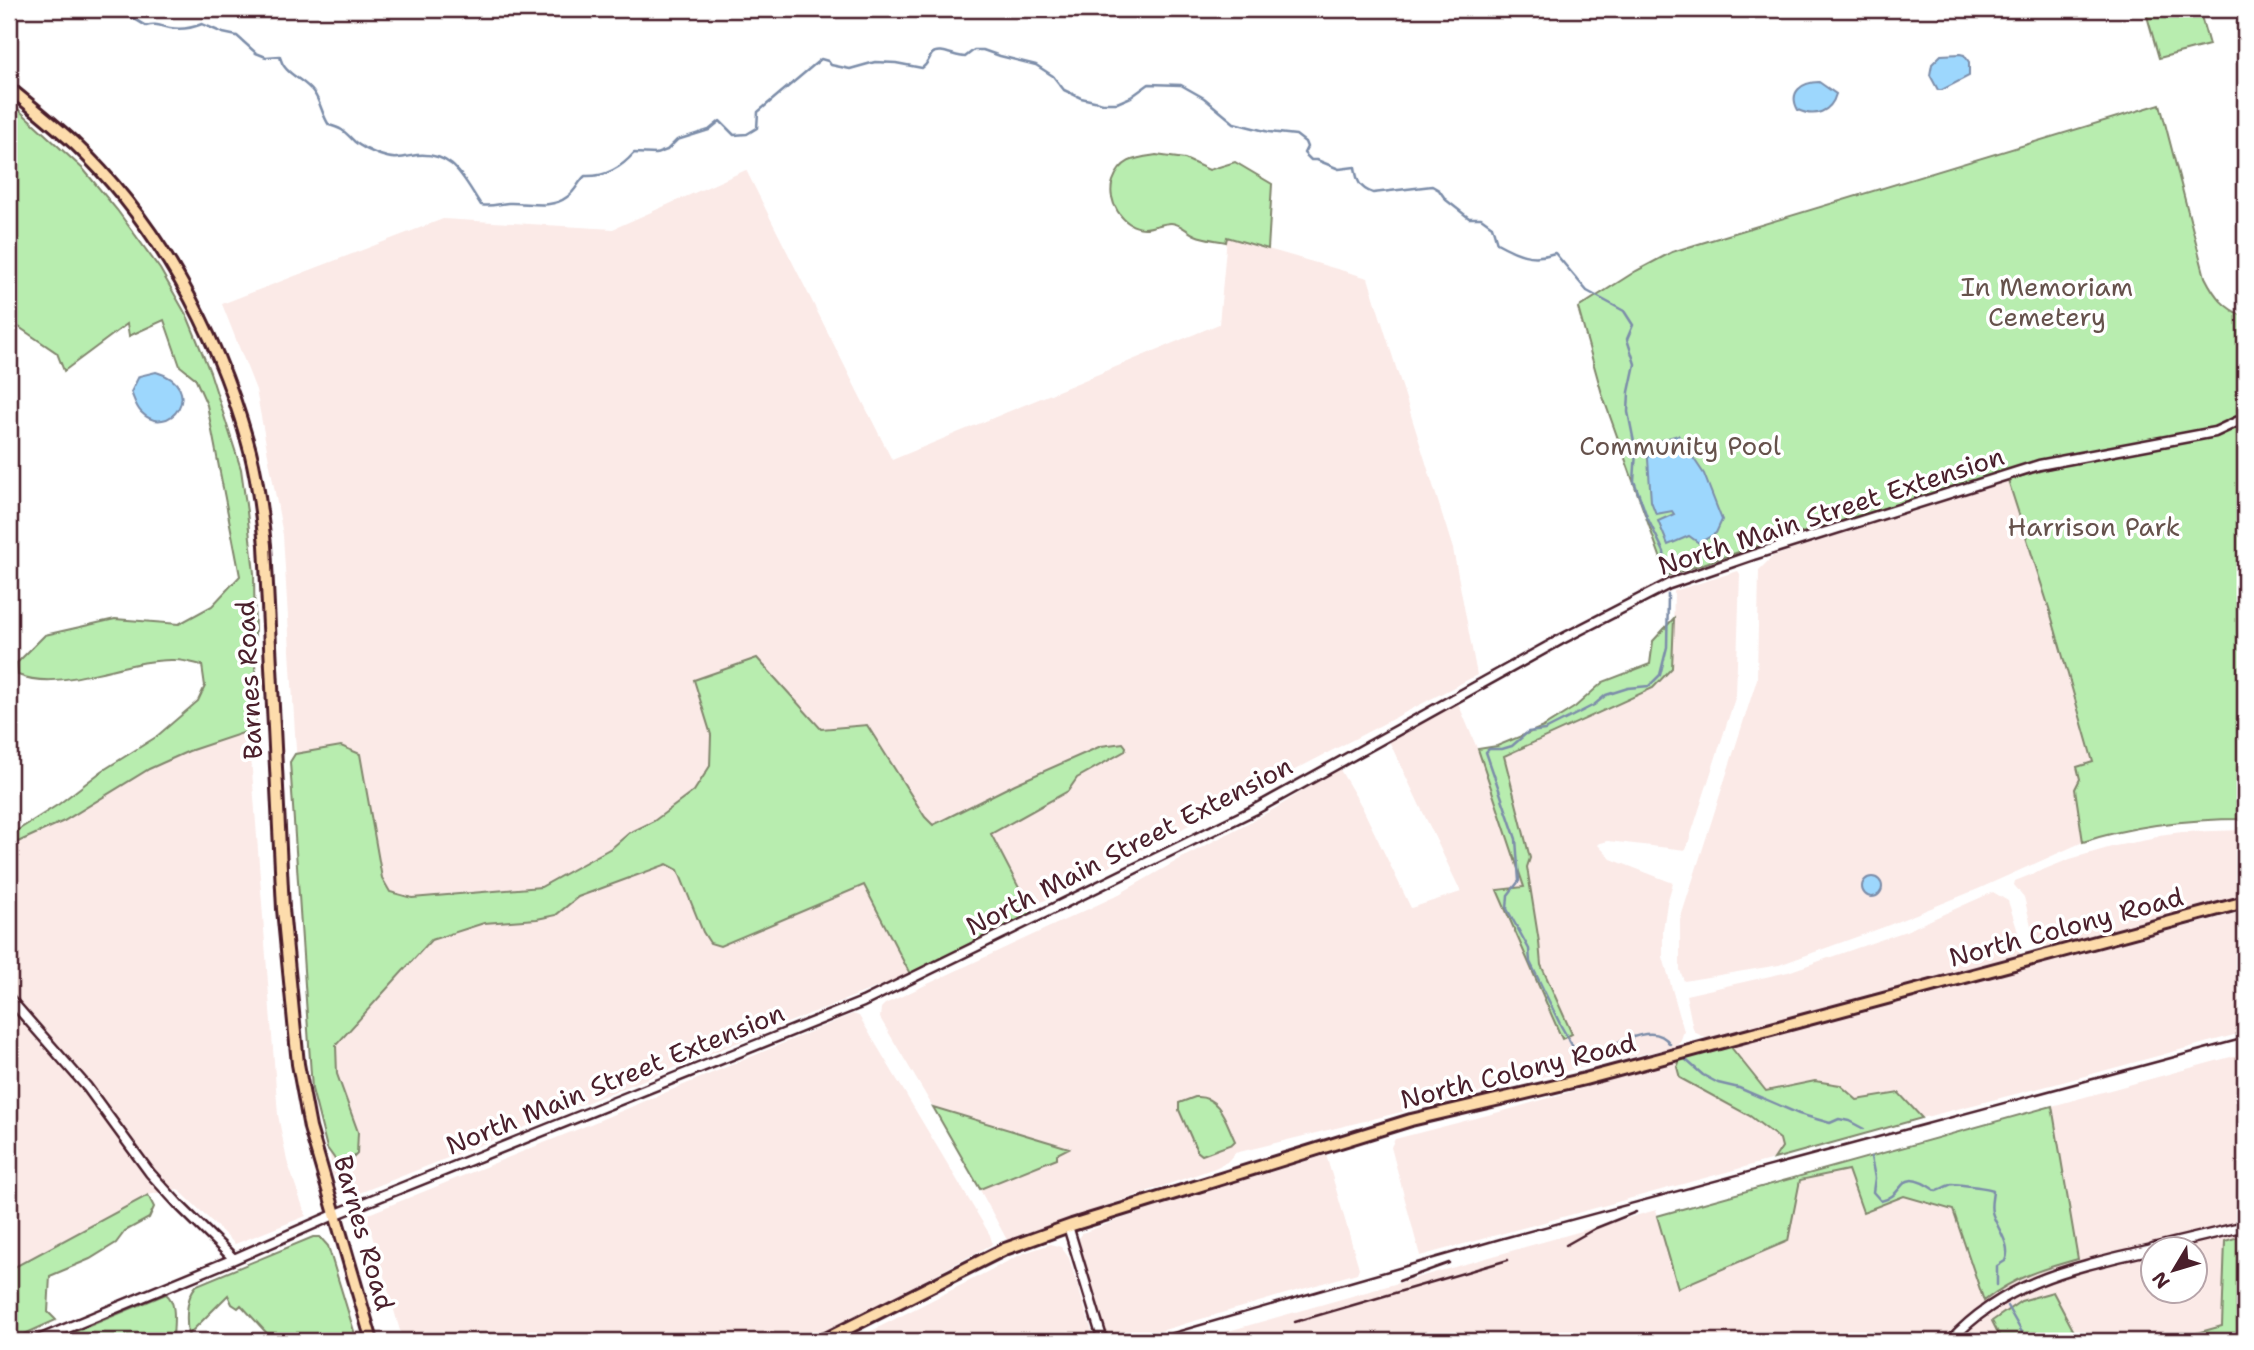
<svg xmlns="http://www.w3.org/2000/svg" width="2254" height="1350" font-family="'Shantell Sans',sans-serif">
  <rect width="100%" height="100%" fill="#fff"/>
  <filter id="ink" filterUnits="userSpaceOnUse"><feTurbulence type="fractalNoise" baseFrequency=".0143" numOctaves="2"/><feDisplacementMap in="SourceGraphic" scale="14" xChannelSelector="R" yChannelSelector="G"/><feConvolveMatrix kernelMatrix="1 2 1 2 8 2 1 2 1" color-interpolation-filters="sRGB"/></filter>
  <g filter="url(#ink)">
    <path fill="#fbeae7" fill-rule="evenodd" d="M746,170L892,460L1219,324L1227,237L1368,278L1453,549L1477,675L980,934L873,733L672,834L864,885L910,974L357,1194H345L332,1173L307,931L283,535L256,390L222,304L443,219L613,229Z
      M2008,480L2049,608L2093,763L2075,789L2083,842L1978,889L1884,927L1779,965L1684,981L1680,970V920L1757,679L1759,570L1773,556Z
      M1738,571L1740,574L1736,695L1686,850L1608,841L1597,844L1611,859L1673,883L1667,903L1663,930V957L1684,1031L1680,1042L1675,1047L1575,1069L1235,1153L1227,1162L1215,1168L1007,1240L979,1188L981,1189L1068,1148L933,1107L880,1018L881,1008L885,1004L1114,897L1180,859L1276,808L1339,768L1362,807L1411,908L1461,892L1389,741L1458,703L1495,791L1524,888L1497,890L1572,1033L1541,965L1539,942L1527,867L1530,858L1504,756L1653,688L1672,668L1674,591Z
      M249,731L278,1115L287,1161L306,1216L235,1244L178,1189L148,1195L9,1270V846L64,821L149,769L189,751Z
      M2245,830V896L2048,949H2040L2036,946L2024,897L2014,885L2015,881L2070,859L2115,846L2152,839L2159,835L2182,832Z
      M1993,892L2008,901L2019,935L2020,955L1799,1017L1708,1039L1696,1033L1693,1029L1686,995L1788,972L1906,931Z
      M2245,911V1032L2059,1083L1922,1118L1899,1093L1857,1100L1840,1085L1815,1081L1766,1091L1730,1046Z
      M853,1014L859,1016L990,1235L992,1242L991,1245L809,1341H403L366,1215L576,1130Z
      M2245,1053V1235L2225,1241L2223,1326L2200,1334L2198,1341H1193L1656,1210L1678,1288L1800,1180L1849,1170L1904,1196L1953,1210L1984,1301L2002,1287L2034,1271L2078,1259L2052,1106ZM2152,1248H2194V1290H2152Z
      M1680,1060L1677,1067L1680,1078L1750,1116L1781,1139L1782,1147L1774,1159L1420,1256L1391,1147L1395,1139L1511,1109Z
      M1326,1155L1359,1268L1357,1273L1147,1335L1117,1341H1106L1079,1239L1082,1233L1150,1209Z
      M1051,1244L1061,1247L1069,1258L1095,1341H852L1024,1253Z"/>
    <path fill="#b8edaf" stroke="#81866d" stroke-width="2" d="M2145,9H2199L2209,45L2159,58Z
      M9,101L84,170L117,210L160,269L188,318L210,372L241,469L247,512L254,573L256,721L249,731L189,751L149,769L64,821L9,846L18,830L59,804L102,771L156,737L198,701L205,686L202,665C193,663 183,660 175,660C127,658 63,693 18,675L17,663L45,635L115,619L179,624L212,606L240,576L207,405L195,378L180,366L164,320L129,336L127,324L64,371L57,353L10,321Z
      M2160,104L2205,277C2215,297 2224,308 2245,317V413L2215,428L2031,464L1748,549L1667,576L1602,394L1578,308L1636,271L1672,252Z
      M1156,155L1185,159L1209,170L1235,162L1272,184L1268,249L1227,237L1226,242C1216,240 1204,239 1195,235C1186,231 1180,223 1171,223C1162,223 1153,228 1144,228C1122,227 1106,200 1113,181C1121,159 1135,158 1156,155Z
      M2245,425V819C2192,819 2134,825 2083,842L2075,789L2080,779L2077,767L2093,762L2049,608L2008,480L2062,465L2218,434Z
      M1674,618L1672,668L1653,688L1504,756L1530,858L1527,867L1539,942L1541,965L1572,1034L1562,1039L1497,890L1524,887L1478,749L1497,746L1543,727L1575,707L1603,682L1650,664L1653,641Z
      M757,658L821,729L867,725L925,817L933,825L1015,784L1101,746L1123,743L1126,747L1125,751L1077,778L1068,791L991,834L1032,913L910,974L864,885L720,946L710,943L703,932L678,870L667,864L578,897L556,915L537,919L484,923L431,940L336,1045L337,1074L358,1132L357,1154L349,1162L340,1166L327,1148L312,1089L290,762L295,754L341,746L360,754L382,878L390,892L412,898L541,887L613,847L629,833L654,821L694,791L710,766L711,735L694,680Z
      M1730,1046L1766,1091L1815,1081L1840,1085L1857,1100L1899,1093L1922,1118L1774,1159L1782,1147L1780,1139L1750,1116L1680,1078L1677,1067L1680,1060Z
      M1195,1097C1220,1095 1226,1122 1235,1141L1232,1144L1202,1155L1197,1151L1179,1110V1103Z
      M2052,1106L2078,1259C2042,1269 2014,1277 1984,1301L1953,1210L1904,1196L1863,1212L1848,1170L1800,1180L1788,1241L1678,1288L1657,1216Z
      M933,1107L1069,1148L1057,1154V1158L980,1189Z
      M148,1195L154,1207L149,1218L125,1231L116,1243L90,1259L50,1276L48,1312L56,1320L9,1341V1270Z
      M2245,1235V1341H2168L2222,1326L2225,1241Z
      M313,1237H320L328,1246L357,1341H274L241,1305L238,1308L232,1304L228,1295L188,1335C186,1319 185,1297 197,1285Z
      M2053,1292L2079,1341H2002L1992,1321L2021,1301Z
      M166,1294C178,1303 173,1325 173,1341H53Z"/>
    <path fill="#9dd7fd" stroke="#7c8da9" stroke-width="2" d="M1960,54L1964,55L1969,62V76L1942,90H1938L1930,75L1932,64L1941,55Z
      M1819,82L1836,94C1831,112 1815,118 1798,110C1788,92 1802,82 1819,82Z
      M156,372C208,387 169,441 141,412C136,407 134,399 131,392L139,376Z
      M1678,435L1704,474L1722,520L1716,533L1699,543L1689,536L1668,545L1658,521L1674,514L1672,511L1656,514L1651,501L1647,445Z
      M1862 887a10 10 0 1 1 20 0a10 10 0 1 1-20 0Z"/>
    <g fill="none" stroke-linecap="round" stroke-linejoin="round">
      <path stroke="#7c8da9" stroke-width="2.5" d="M118,9L146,26C156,23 160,26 170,28C181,30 192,28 202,24L223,33L237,36L256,53L266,57L280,56C283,75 304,78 314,93C321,103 322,115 329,125C346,130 344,132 355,142C362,148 372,152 380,155C396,161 401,157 417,155C454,152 463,178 481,205C491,207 498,204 508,203C528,202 550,210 567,197C576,191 578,182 585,176C606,177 621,168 634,153L656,154L667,150L677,140L709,130L720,121L734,135L747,134L757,128L758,112L821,59L828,61L831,65L850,69L875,62L896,63L922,68C928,64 928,60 932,54C939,47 955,57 965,57L974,50H983L1000,56L1036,65L1053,76L1064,90L1081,98L1103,103H1117L1131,97L1149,84L1181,85L1204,98L1234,123L1269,132L1296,135L1305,142L1307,147L1304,153L1311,160H1317L1339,169L1355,167C1357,181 1359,188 1373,193L1432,186L1439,190L1446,200L1469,218H1481L1492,226L1497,243C1517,254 1532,261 1555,253L1587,291L1624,311L1633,325L1627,339L1635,364L1629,392L1628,412L1636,452L1634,481L1647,517L1664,552L1667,576
        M1668,594L1667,647L1660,675L1649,686L1628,688L1606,695L1594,705L1545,730L1528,732L1512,746L1502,749H1489L1486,752L1516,839L1519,881L1508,895L1507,909L1529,949L1530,962L1561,1026L1573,1047L1579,1051C1583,1051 1587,1052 1591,1052C1612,1049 1654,1018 1670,1044
        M1686,1060L1703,1075L1718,1083L1739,1088L1799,1114L1830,1123L1839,1119L1849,1121L1864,1129
        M1871,1157L1875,1178L1873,1192L1881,1201C1908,1195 1896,1164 1936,1191C1941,1189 1947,1186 1952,1184C1955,1184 1990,1188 1993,1190C1993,1197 1990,1204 1992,1212C1996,1228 2013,1245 2005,1261L1997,1266V1285
        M2007,1306L2027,1341"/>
      <g stroke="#4a1f2b" stroke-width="13">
        <path id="minor" d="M9,998L87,1087L150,1173L180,1206L234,1259
          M1068,1226L1103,1341
          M2153,1248L2245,1226
          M36,1341L234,1259L334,1215L863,1002L1254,810L1560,640L1669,584L1753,555L2039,465L2215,432L2245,418
          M1950,1341C2006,1280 2076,1267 2152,1249"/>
      </g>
      <g stroke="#4a1f2b" stroke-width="16">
        <path id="major" d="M9,88C31,106 53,124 74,143C157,222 216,330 247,440C257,474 261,510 265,545L283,909L298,1064L310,1128L372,1341
          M822,1341L1005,1249L1072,1225L1411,1120L1585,1079L2245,902"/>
      </g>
      <use href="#minor" stroke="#fff" stroke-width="8"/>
      <use href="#major" stroke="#fddcac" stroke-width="10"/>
      <path stroke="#4a1f2b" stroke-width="2.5" d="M1566,1245L1596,1228L1636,1212
        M1399,1281L1449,1263
        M1295,1322L1508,1260
        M1145,1341L1500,1239L2245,1038"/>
    </g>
  </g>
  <g text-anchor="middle" stroke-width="7" stroke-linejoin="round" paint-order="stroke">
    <g font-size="26" fill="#66524c" stroke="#fff">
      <text x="2047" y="296">In Memoriam<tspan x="2047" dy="30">Cemetery</tspan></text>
      <text x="1680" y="455">Community Pool</text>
      <text x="2094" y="536">Harrison Park</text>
    </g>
    <g font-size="26" fill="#4a1f2b" stroke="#fff">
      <text transform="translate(1831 511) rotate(-18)" y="9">North Main Street Extension</text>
      <text transform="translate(249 680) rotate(-93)" y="9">Barnes Road</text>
      <text transform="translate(1129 846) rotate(-27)" y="9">North Main Street Extension</text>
      <text transform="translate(2066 927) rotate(-15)" y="9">North Colony Road</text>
      <text transform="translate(1518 1071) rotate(-14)" y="9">North Colony Road</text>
      <text transform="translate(615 1079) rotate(-22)" y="9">North Main Street Extension</text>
      <text transform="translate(364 1233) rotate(74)" y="9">Barnes Road</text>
    </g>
  </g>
  <rect width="2254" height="1350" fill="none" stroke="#fff" stroke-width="35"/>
  <rect x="18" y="18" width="2219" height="1315" fill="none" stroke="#4a1f2b" stroke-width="2.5" filter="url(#ink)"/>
  <g transform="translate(2174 1270) rotate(232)"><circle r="33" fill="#ffffff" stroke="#b7a5aa" stroke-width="2"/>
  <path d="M0-5L12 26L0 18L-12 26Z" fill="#4a1f2b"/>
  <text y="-10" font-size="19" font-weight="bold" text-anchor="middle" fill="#4a1f2b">N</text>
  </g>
</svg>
